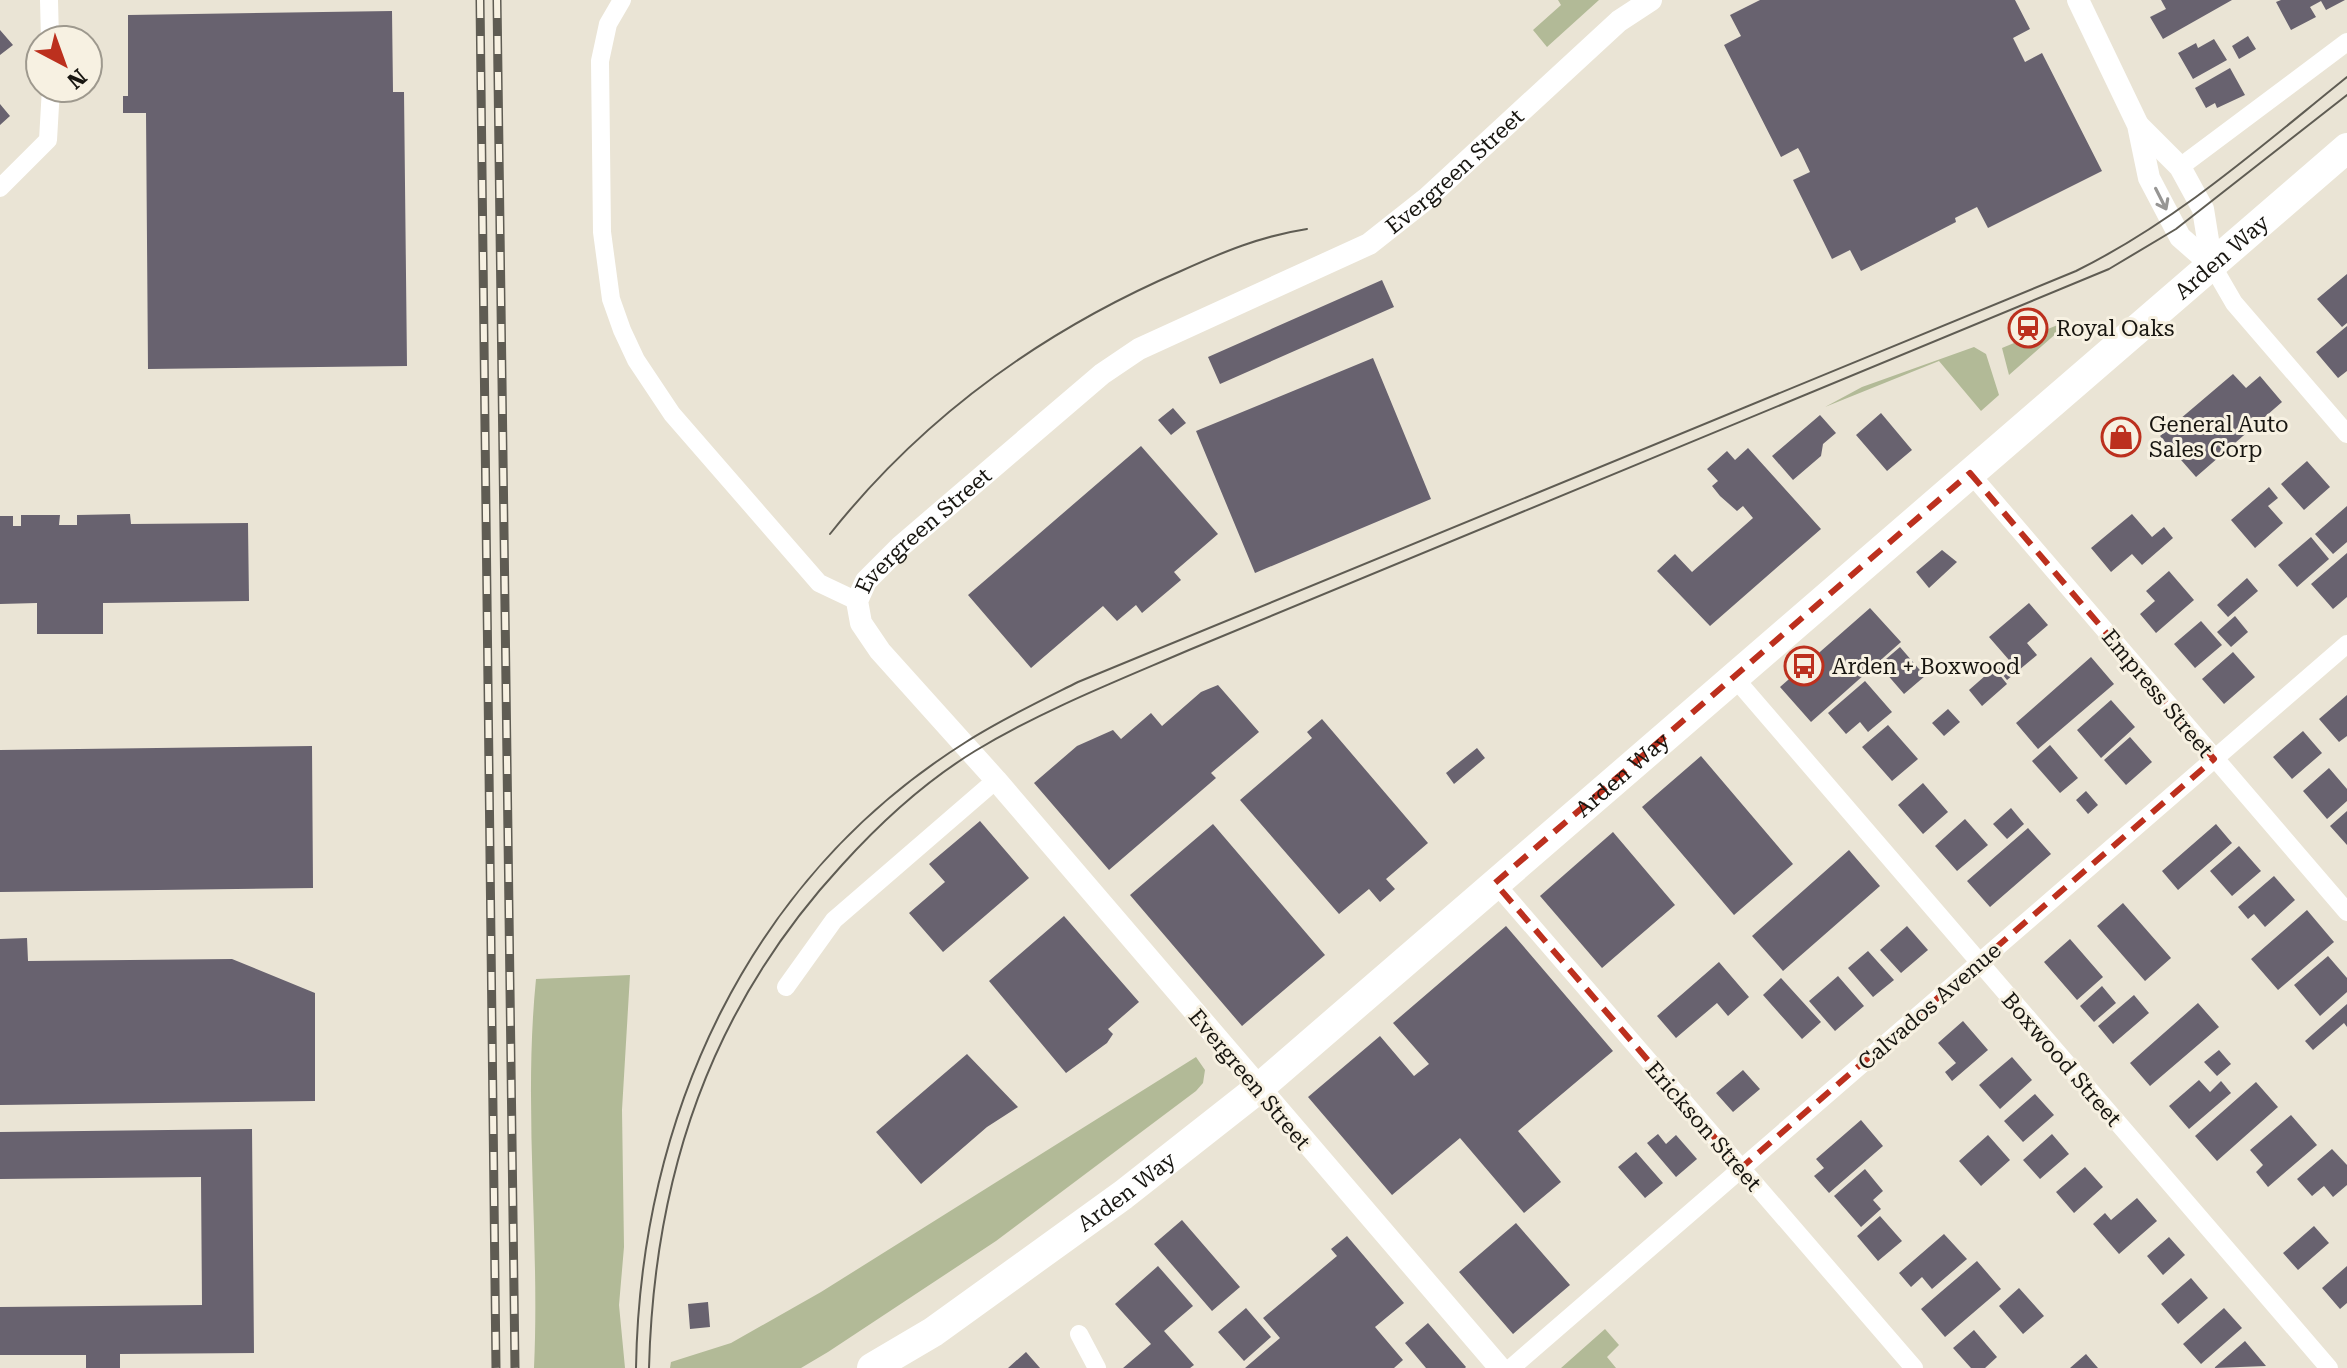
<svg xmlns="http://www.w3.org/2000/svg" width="2347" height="1368" font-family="'Roboto Serif',serif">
  <rect width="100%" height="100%" fill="#eae4d5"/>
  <path fill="#b2ba97" d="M1558,0H1599L1547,47L1533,30L1561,5Z
    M2060,324L2059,331L2009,375L2002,348Z
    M1974,347L1986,354L1999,395L1981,411L1939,361L1825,407L1862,387Z
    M630,975L622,1110L624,1247L619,1305L625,1368H534C540,1238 523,1108 536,979Z
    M1196,1057L1205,1070L1203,1083L1196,1091L996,1241L828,1352L801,1368H670L671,1362L731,1343L821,1292Z
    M1605,1329L1619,1345L1607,1357L1616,1368H1561Z"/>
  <path fill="#68626f" d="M1760,0H2015L2030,29L2013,38L2025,62L2042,53L2102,171L1988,228L1977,207L1955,218L1956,222L1861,271L1850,250L1832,259L1793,180L1810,172L1801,153L1798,148L1781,157L1724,45L1741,36L1730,15Z
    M2161,0H2232L2163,39L2150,17L2166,9Z
    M2281,0H2345L2326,10L2321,1L2310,7L2316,17L2291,30L2276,2Z
    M392,11L393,92H404L407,366L148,369L146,113H123V96H128V15Z
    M0,30L13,45L0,55Z
    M2248,36L2256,49L2239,59L2232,46Z
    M2214,39L2227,60L2193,79L2178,53L2196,43L2198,48Z
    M2230,68L2245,95L2217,108L2215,103L2206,108L2195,88Z
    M0,104L10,116L0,125Z
    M2347,274V323L2342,327L2317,299Z
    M1382,280L1394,307L1220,384L1208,357Z
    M2347,326V371L2338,378L2316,352Z
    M1373,358L1431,499L1255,573L1196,431Z
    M2233,374L2246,388L2260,376L2282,402L2196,477L2160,436Z
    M1173,408L1186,423L1171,435L1158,420Z
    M1881,413L1912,450L1887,471L1856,435Z
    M1820,415L1836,433L1823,444L1821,456L1793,480L1772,456Z
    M2121,425L2134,439L2121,450L2108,436Z
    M1141,446L1218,534L1174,572L1181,580L1142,613L1136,605L1117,621L1103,606L1031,668L968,595Z
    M1748,448L1821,529L1710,626L1657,571L1675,554L1692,572L1753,518L1743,506L1737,511L1720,496L1712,486L1718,481L1707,469L1727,451L1735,460Z
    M2307,461L2330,487L2304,510L2281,484Z
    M2269,487L2278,498L2268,506L2283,523L2255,548L2231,520Z
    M2347,506V542L2333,554L2315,534Z
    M130,514L131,524L248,523L249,601L103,603V634H37V603L0,604V516H13V526H21V515H60L59,525H77V515Z
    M2132,514L2152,537L2164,527L2173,538L2142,565L2132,554L2111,572L2091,548Z
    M2311,537L2329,559L2297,587L2278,565Z
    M1942,550L1957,562L1929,588L1916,572Z
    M2347,553V597L2333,609L2311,584Z
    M2169,571L2194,600L2156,633L2140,614L2155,601L2146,591Z
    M2247,578L2258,591L2228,617L2217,605Z
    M2029,603L2048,625L2027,643L2037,655L2007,680L1998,669L2009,660L1989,637Z
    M1870,608L1901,642L1811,722L1780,687Z
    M2235,616L2248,632L2231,647L2217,632Z
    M2201,621L2222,645L2195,668L2174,644Z
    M1900,647L1925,676L1904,694L1879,665Z
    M2233,652L2255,677L2224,704L2202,679Z
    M2091,657L2114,684L2038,749L2016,723Z
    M1994,668L2007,684L1982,706L1969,690Z
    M1865,681L1892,712L1868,732L1860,722L1846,734L1828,713Z
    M1218,685L1259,732L1211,773L1216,778L1109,870L1034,783L1077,746L1113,730L1121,739L1151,713L1162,726L1201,692Z
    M2347,695V736L2339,742L2319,719Z
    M2111,700L2135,727L2101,758L2077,730Z
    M1948,709L1960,722L1944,736L1932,723Z
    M1322,719L1428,843L1386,879L1395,889L1380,902L1369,889L1339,914L1240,800L1312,738L1307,732Z
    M1888,725L1918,759L1892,781L1862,747Z
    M2303,731L2322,753L2292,779L2273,757Z
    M2130,737L2152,762L2126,785L2104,760Z
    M2050,745L2078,778L2060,793L2032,761Z
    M312,746L313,888L0,892V750Z
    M1477,748L1485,758L1454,784L1446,773Z
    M1701,756L1793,864L1734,915L1642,807Z
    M2329,768L2347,789V801L2327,819L2303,791Z
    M1923,783L1948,812L1923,834L1898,805Z
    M2086,791L2098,805L2088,814L2076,800Z
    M2011,808L2024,824L2007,839L1993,824Z
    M2347,811V845L2330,826Z
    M1965,819L1988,845L1957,871L1935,846Z
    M980,821L1029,878L943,952L909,913L945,882L929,864Z
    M1213,824L1325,955L1242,1026L1130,895Z
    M2216,824L2232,843L2178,890L2162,871Z
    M2028,828L2051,854L1990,907L1967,881Z
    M1613,832L1675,905L1602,968L1540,896Z
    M2239,846L2261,871L2232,896L2210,871Z
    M1849,850L1880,886L1783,971L1752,936Z
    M2274,876L2295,900L2265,927L2254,914L2248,919L2238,907Z
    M2123,903L2171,958L2145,981L2097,926Z
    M2307,910L2334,942L2278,990L2251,959Z
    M1064,916L1139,1002L1108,1029L1113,1034L1107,1043L1066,1073L989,981Z
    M1506,926L1613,1051L1518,1131L1561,1182L1524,1213L1460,1138L1392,1195L1308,1097L1380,1036L1414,1076L1429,1064L1393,1023Z
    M1907,926L1928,950L1901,973L1880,950Z
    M27,938L28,961L232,959L315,993V1101L0,1105V939Z
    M2070,939L2103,977L2077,1000L2044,962Z
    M1868,951L1894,980L1873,997L1848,968Z
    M2328,956L2347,978V992L2320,1016L2294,985Z
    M1719,962L1749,997L1728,1016L1717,1003L1676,1038L1657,1016Z
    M1838,976L1864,1006L1835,1031L1809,1001Z
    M1781,978L1821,1022L1802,1039L1763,995Z
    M2102,986L2116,1003L2094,1022L2080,1006Z
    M2134,995L2149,1013L2113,1044L2098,1026Z
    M2198,1003L2219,1027L2150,1086L2130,1063Z
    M2347,1004V1027L2344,1023L2313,1050L2305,1041Z
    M1963,1021L1988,1050L1952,1081L1945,1072L1956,1063L1938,1043Z
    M2219,1050L2231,1064L2217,1076L2204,1062Z
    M967,1054L1018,1107L987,1127L921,1184L876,1132Z
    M2012,1057L2032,1080L2000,1109L1979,1085Z
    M1743,1070L1760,1089L1733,1112L1716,1093Z
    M2199,1080L2210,1092L2221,1081L2231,1093L2189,1129L2169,1106Z
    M2256,1082L2278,1107L2217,1161L2195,1136Z
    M2035,1094L2054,1115L2023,1142L2004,1121Z
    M2291,1115L2317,1145L2268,1187L2256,1172L2263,1165L2250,1150Z
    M1861,1120L1883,1146L1829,1193L1814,1176L1824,1168L1816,1159Z
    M252,1129L254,1353L120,1354V1368H86V1355H0V1307L202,1305L201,1177L0,1179V1132Z
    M1658,1134L1666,1144L1676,1135L1697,1159L1676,1177L1647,1143Z
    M2052,1134L2069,1154L2040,1179L2023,1160Z
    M1988,1135L2010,1160L1981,1186L1959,1161Z
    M2332,1149L2347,1165V1185L2333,1197L2324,1186L2312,1196L2297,1179Z
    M1636,1152L1663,1183L1645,1198L1618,1167Z
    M2085,1167L2103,1187L2074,1213L2056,1192Z
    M1865,1169L1883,1191L1873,1200L1881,1209L1861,1227L1834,1196Z
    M2137,1198L2157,1221L2119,1254L2093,1224L2105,1213L2111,1220Z
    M1880,1216L1902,1241L1878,1261L1857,1236Z
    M1182,1220L1240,1287L1212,1311L1154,1244Z
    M1516,1223L1570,1285L1513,1334L1459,1272Z
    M2314,1226L2329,1243L2298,1270L2283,1253Z
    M1944,1234L1967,1259L1932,1289L1922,1277L1911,1287L1899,1273Z
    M1347,1236L1404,1303L1375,1327L1403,1360L1394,1368H1245L1280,1338L1263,1318L1337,1256L1331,1249Z
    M2169,1237L2185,1255L2163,1275L2147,1256Z
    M1977,1261L2001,1289L1945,1337L1921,1309Z
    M1158,1266L1193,1306L1164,1331L1194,1365L1190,1368H1123L1151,1344L1115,1304Z
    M2347,1266V1303L2340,1309L2322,1288Z
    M2191,1278L2208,1298L2178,1324L2161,1304Z
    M2019,1288L2044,1316L2023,1334L1999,1306Z
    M708,1302L710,1327L690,1329L688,1304Z
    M1246,1308L1271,1337L1244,1361L1218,1332Z
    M2224,1308L2242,1328L2201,1364L2183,1344Z
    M1428,1323L1466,1367L1465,1368H1426L1405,1343Z
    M1974,1330L1997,1357L1985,1368H1971L1953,1348Z
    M2245,1341L2266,1366L2214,1368Z
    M1026,1352L1040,1368H1008Z
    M2086,1354L2098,1368H2070Z"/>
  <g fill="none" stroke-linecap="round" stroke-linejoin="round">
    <path stroke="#fff" stroke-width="18" d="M49,0L50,40
      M622,0L608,24L600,61L602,232L611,299L622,330L636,360L672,414L819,583L857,601
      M2180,167L2347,42
      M0,188L48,140L51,88
      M2212,265L2234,303L2347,434
      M1970,473L2347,912
      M1733,676L2329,1368
      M1495,883L1914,1368
      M786,987L834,920L996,780
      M1079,1334L1097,1368
      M1511,1368L2347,644"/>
    <g stroke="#fff" stroke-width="22">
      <path d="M2078,0L2138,125L2149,178L2180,237L2212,265"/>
      <path d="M2139,126L2180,167L2203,209L2212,265"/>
      <path id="s1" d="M1500,1368L996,780L880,651L861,623L857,601L866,581L901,546L1102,374L1139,349L1369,244L1426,199L1619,21L1651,0"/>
    </g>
    <path stroke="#fff" stroke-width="30" id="s2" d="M872,1368L933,1332L1123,1195L1259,1088L2347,148"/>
    <path stroke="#5f5c53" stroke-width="2" d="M830,534C923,417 1044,330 1181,271C1223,252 1261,236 1307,229
      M636,1368C640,1117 748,879 966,742C1002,719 1040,701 1078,682L2076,271C2177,221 2260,147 2347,77
      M649,1368C654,1176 710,1008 842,865C880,823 926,781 975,751C1043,710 1117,681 1189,650L2109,269L2176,229L2347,95"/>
    <g stroke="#5f5c53" stroke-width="9">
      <path id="rail" d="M480,0L496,1368
        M497,0L515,1368"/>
    </g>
    <use href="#rail" stroke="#f7f1e2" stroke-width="6" stroke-dasharray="18" stroke-linecap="butt"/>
  </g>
  <defs><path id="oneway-shaft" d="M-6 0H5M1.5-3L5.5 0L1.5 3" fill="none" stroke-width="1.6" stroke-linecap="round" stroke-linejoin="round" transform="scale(2)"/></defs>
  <use stroke="#979694" href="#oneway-shaft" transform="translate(2161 199) rotate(63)"/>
  <path fill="none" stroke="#bc301e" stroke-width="6" stroke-dasharray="16 10" stroke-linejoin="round" d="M1970,473L2214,759L1741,1168L1495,883Z"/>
  <defs>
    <g id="station-ring" transform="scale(2)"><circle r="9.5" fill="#f7f1e2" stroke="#bc301e" stroke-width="1.5"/><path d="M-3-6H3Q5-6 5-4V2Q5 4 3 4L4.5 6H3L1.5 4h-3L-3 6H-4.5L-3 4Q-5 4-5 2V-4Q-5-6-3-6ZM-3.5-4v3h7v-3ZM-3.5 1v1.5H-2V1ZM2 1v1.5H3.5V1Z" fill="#bc301e"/></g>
    <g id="shop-ring" transform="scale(2)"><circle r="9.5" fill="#f7f1e2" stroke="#bc301e" stroke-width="1.5"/><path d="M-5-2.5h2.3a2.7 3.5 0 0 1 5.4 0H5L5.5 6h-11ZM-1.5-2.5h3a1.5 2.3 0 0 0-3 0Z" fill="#bc301e"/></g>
    <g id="bus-ring" transform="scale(2)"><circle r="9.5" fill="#f7f1e2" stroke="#bc301e" stroke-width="1.5"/><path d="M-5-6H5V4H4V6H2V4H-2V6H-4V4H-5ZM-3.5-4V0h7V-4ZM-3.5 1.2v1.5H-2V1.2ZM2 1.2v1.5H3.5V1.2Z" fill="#bc301e"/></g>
  </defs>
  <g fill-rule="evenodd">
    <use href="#station-ring" x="2028" y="328"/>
    <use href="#shop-ring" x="2121" y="437"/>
    <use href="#bus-ring" x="1804" y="666"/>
  </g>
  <g text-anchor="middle" stroke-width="6" stroke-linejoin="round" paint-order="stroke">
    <g font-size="22" fill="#181611" stroke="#f7f1e2">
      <text dy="8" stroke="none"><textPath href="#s1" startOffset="1750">Evergreen Street</textPath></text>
      <text dy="8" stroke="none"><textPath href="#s2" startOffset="1750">Arden Way</textPath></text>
      <text dy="8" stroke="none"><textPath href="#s1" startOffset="1102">Evergreen Street</textPath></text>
      <text transform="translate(2158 693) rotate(50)" y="8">Empress Street</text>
      <text dy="8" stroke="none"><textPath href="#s2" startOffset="958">Arden Way</textPath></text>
      <text transform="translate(1929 1006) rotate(-41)" y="8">Calvados Avenue</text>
      <text transform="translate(2062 1059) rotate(49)" y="8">Boxwood Street</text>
      <text transform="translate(1250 1079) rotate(50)" y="8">Evergreen Street</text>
      <text transform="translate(1704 1126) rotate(49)" y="8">Erickson Street</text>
      <text dy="8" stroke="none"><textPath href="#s2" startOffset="310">Arden Way</textPath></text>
    </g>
    <g font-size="22" fill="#181611" stroke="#f7f1e2" text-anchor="start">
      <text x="2056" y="336">Royal Oaks</text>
      <text x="2149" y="432">General Auto<tspan x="2149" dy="25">Sales Corp</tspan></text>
      <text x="1832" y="674">Arden + Boxwood</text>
    </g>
  </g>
  <g transform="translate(64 64) rotate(139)"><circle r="38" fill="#f7f1e2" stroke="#9e998e" stroke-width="2"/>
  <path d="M0-6L14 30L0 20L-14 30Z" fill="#bc301e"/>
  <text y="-12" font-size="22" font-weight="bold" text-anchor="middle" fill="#181611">N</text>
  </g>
</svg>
